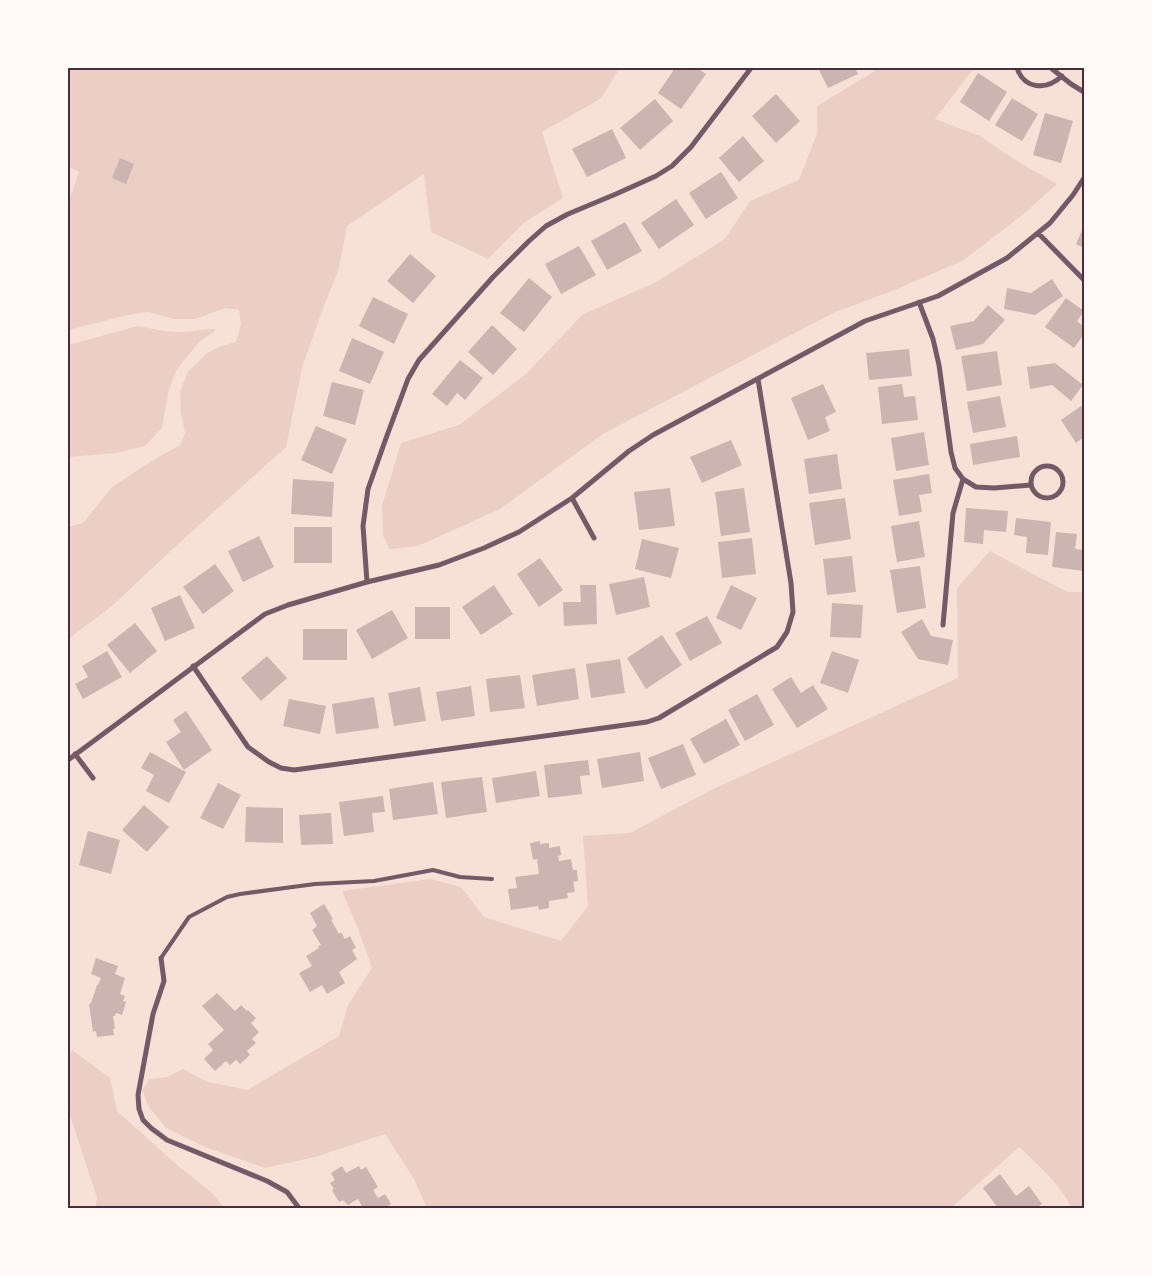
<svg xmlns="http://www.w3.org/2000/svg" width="1152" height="1276" font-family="Rubik,sans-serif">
  <rect width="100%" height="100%" fill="#f7e1d7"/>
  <path fill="#ebcfc5" d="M68,68H620L600,99L542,132L563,198L525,222L488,259L431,232L424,174L347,226L338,272L325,303L302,368L286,447L178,544L112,606L68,639V527L83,523L112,487L150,462L180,445L185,433L181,413L180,391L188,372L207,353L221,346L236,342L241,324L239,310L226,308L195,319H174L148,312L128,315L68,330V204L79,172L68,166Z
    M880,68H974L935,119L980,136L1017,161L1057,184L1026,212L964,260L897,289L833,313L603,434L500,509L418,546L390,549L383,536L382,506L401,443L459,425L526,374L582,315L656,282L725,239L750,201L799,180L817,134V106Z
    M138,326C150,328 162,331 174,332C188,333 201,329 215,329V331L199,342L177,369L169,389L162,428L145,446L116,453L68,457V345Z
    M990,551L1067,592H1084V1208H1071C1064,1188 1035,1162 1019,1147L951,1208H427L414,1179L385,1134L315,1157L265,1168L205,1147L166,1128L149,1107L142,1090L150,1079L167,1077L183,1069L208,1082L247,1090L339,1036L348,1005L372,968L359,931L342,891L431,879L461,887L484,917L561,941L588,906L583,836L630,833L711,790L958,678L957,588Z
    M72,1050L110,1078L117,1111L176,1164L210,1191L224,1207L223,1208H95L97,1198L70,1115H68V1058Z"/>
  <path fill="#ccb4b1" d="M675,68H697L706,74L681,109L658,93Z
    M818,68H855L858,74L828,88Z
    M978,73L1007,92L989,121L960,102Z
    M776,94L800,121L776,143L752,116Z
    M1012,98L1038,114L1022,141L995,125Z
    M655,99L673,121L640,150L620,128Z
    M1045,113L1073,121L1061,163L1033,155Z
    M612,129L626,158L587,177L572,149Z
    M743,136L764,161L739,182L719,158Z
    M120,158L134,164L126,184L112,178Z
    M721,172L738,198L706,219L689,193Z
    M676,199L694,225L659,249L641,223Z
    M625,222L642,251L607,270L591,241Z
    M1084,226V248L1076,244Z
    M579,246L596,275L561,294L545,264Z
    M410,254L436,276L413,303L387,281Z
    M529,278L552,297L524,332L500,313Z
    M1052,279L1063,296L1035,315L1004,309L1007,288L1031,293Z
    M373,297L408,314L394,344L359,326Z
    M1066,298L1084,311L1077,321L1084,327V334L1074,348L1045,327Z
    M988,305L1005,320L983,344L956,350L950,326L974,321Z
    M492,325L517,349L493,375L468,352Z
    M352,338L384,352L370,384L339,371Z
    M909,349L912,376L869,380L866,353Z
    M997,351L1002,385L967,391L961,356Z
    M460,360L483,378L465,400L457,393L447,406L432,394Z
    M1055,363L1083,385L1071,401L1052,385L1030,389L1027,367Z
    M332,382L364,390L355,425L323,416Z
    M823,384L836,412L825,417L830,431L808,440L791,398Z
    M902,384L904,397L915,396L918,420L882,424L878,387Z
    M1000,396L1006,427L973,433L967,402Z
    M1084,404V437L1076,443L1061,420Z
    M316,426L347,439L332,474L301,460Z
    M924,432L929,465L896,471L891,438Z
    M1017,436L1020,457L973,465L970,444Z
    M731,440L742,465L702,483L690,457Z
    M837,454L842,489L809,494L804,459Z
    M929,474L932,493L919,495L922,512L899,516L893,480Z
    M293,479L334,482L332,517L291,514Z
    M670,488L675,526L639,530L634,492Z
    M744,488L750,532L721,536L715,492Z
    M845,498L851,539L815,545L809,503Z
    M966,508L1008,511L1006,532L984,530L983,544L964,542Z
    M1016,518L1051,522L1048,555L1026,553L1027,537L1014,535Z
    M919,521L925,557L897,562L891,526Z
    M294,527H332V563H294Z
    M1056,532L1077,534L1075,549L1084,550V571L1052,567Z
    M259,536L274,567L243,582L228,551Z
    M752,538L756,574L722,578L718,542Z
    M642,539L679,548L671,578L635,569Z
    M852,556L856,592L827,595L823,559Z
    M540,558L563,590L539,607L517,574Z
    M215,564L234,591L203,614L183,587Z
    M920,566L926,608L897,613L890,570Z
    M644,577L650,607L616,615L609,584Z
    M494,585L513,614L481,635L462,607Z
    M580,585H596L597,624L564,626L563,602H581Z
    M731,585L757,598L741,630L716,618Z
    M180,595L195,628L165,641L151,608Z
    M832,603L863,605L861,638L830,637Z
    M415,607H450V639H415Z
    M392,610L408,638L372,659L356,630Z
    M707,616L722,643L690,661L675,633Z
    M922,619L931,636L953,640L948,665L918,659L901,632Z
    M135,623L157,651L130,673L107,645Z
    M303,629H347V660H303Z
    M662,635L682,665L646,689L627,658Z
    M107,651L122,677L83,699L75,684L88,677L82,666Z
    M832,651L859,660L848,693L820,683Z
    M267,656L287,678L261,701L241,678Z
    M620,659L625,693L591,698L586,664Z
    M575,668L579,699L537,706L532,675Z
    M520,675L525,708L490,712L486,679Z
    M791,677L801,693L813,685L828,709L797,728L772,689Z
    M471,686L475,716L441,721L436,692Z
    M420,687L426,721L394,726L388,693Z
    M757,694L774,725L745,741L728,710Z
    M374,697L379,728L336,734L332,704Z
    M289,699L326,706L320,734L283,726Z
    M186,711L212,750L184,770L166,742L181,732L173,720Z
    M726,719L740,745L704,764L690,739Z
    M683,744L696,775L661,789L648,758Z
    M150,752L186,772L169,803L146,791L154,775L141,768Z
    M640,752L644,781L602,788L597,759Z
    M588,760L590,775L580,776L582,794L548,798L544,765Z
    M536,771L540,796L496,803L492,778Z
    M482,777L487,812L446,818L441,782Z
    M433,782L438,814L393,820L389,789Z
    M218,783L241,795L223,829L200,818Z
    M383,796L385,812L372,813L374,832L344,836L339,802Z
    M144,805L169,827L147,852L122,830Z
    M246,807L283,808V843L245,842Z
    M331,813L333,844L301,845L299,815Z
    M88,831L120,840L111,874L79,865Z
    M540,841V844L549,843V848L560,846L561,855L558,856L559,861L571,859L573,870H577L578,881L573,882L575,892L567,893L568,898L549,901V908L539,910L538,906L511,910L508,889L517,888L515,877L539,874L537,859L533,860L530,843Z
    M324,904L333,919L331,920L339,934L341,932L345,939L350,936L356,948L352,950L357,959L339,972L345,983L327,994L322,985L310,992L299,973L312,966L306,956L319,948L318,946L321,945L312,930L317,926L310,913Z
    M96,958L118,966L115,974L125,978L120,994L125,996L123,1001L126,1002L122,1015L116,1013L115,1016H113L115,1028L113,1029L114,1035L97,1037L96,1031L93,1032L89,1004L91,1003L97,985H98L101,978L91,974Z
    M217,993L235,1011L241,1005L247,1011L248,1010L256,1018L251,1023L259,1032L252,1039L256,1043L247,1051L250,1055L240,1064L236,1060L230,1065L226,1061L215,1071L204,1059L213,1050L208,1044L224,1030L202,1006Z
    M342,1166L346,1173L359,1166L361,1170L366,1167L378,1187L373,1190L378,1198L385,1194L391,1204L384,1208H363L358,1199L348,1205L343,1200L339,1202L332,1190L334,1189L330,1183L335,1180L331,1173Z
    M1000,1174L1016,1196L1029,1186L1042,1204L1037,1208H998L983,1188Z"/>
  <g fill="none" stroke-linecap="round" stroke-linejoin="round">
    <path stroke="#755966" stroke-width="4" d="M161,958L189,917L227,897L240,894L315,884L374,881L433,870L460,877L492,879"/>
    <path stroke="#755966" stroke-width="5" d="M1017,68C1024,89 1046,91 1062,76
      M1051,68L1071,84L1084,92
      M1038,233L1084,280
      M919,302L933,339L939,365L951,452L955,468L963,479L976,487L994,488L1031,485
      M1031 482a16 16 0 1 1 32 0a16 16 0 1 1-32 0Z
      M572,498L594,538
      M367,582L363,526L368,489L385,441L408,379L419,360L493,277L529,241L546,226L568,214L616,194L656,176L672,166L691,147L751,68
      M943,625L953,513L963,479
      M193,666L248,747L269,762L281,768L294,770L647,722L659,718L777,647L787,632L793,612L791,583L758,379
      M75,754L93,778
      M68,760L265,614L288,605L367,582L439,565L484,548L519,532L572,498L629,451L653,435L865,321L938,296L1007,258L1050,223L1073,195L1084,178
      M161,958L164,981L153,1014L138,1095L139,1109L143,1120L151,1128L167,1140L267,1181L287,1192L299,1208"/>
  </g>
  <rect width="1152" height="1276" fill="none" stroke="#fffaf5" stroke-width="138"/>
  <rect x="69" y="69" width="1014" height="1138" fill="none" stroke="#4a2c40" stroke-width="2"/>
</svg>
